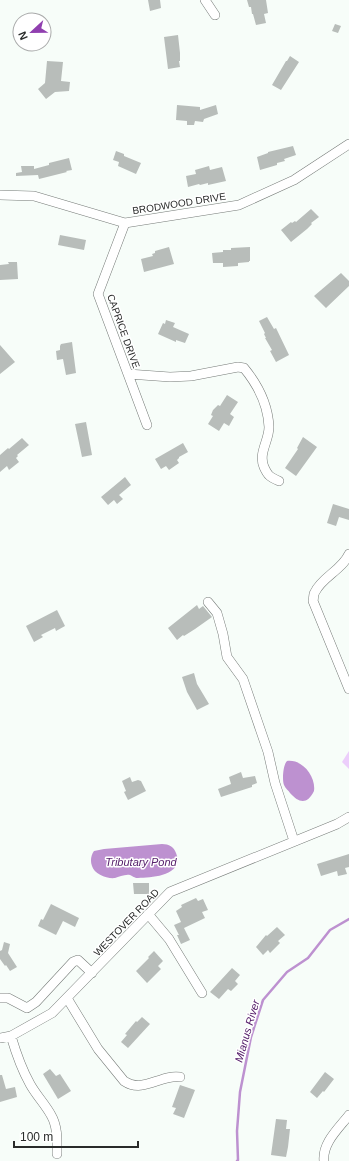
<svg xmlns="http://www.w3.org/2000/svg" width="349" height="1161" font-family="Helvetica,sans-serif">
  <rect width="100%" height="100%" fill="#f7fdf9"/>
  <path fill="#eccefb" d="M349,751V769L342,762Z"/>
  <path fill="#bd91d0" d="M287,761C303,759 316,777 314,791C307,805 299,803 290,793C289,791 285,788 284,785C282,780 283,765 287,761Z
    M162,844C169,844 174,847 176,853C185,875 153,878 138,878C134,878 133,876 130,875C125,874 119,877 115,878C107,879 94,874 92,866C90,861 91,855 94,851L104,849Z"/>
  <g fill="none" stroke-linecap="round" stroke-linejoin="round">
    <path stroke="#bd91d0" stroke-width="2.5" d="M237,1161L238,1160L237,1131L240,1092L251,1037L263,1000L287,972L308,958L330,930L349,919"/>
  </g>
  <path fill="#b8bdba" d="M148,0H160L161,8L150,11Z
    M247,0H266L268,13L264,14L266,23L256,25L253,14H252L251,7H249Z
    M335,24L341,26L338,33L332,31Z
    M178,35L180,53V61H179L180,67L168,69L164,37Z
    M290,56L299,62L281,90L272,85L286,61H287Z
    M47,61L63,62L61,81L70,82L69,91L55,92L46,99L38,89L45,83Z
    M177,105L200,107V110L216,105L218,114L204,119L203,122L195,121L194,125H187V121L176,120Z
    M293,146L296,155L284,159L285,161L277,163V165L260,170L257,157L268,153V152Z
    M116,151L124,154V156L141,163L136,174L118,166L119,162L113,160Z
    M69,158L72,170L66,171L67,172L39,179L38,175L16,176V173L22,172L21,166H34V169L49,165V163Z
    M209,166L210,170L222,167L226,181L208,185V183L200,185L199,184L188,187L186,176L196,174L195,170Z
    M311,209L319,217L311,223L312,224L307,229L291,242L281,230L291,222L292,223L295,221L296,222Z
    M60,235L86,240L84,250L58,245Z
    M169,247L174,264L144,272L141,259L153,256L152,254L155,253V251Z
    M250,247V261H249V262L238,263V266L223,267V263H213L212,253L223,252V250H231V248Z
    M8,262H17L18,279L0,280V265L9,264Z
    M341,273L349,281V286L326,308L314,296Z
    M267,317L274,329L276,328L289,355L276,362L270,351L272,350L265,338H266L264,334L265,333L259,321Z
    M166,320L175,323L173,327L189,334L185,343L176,340V342L158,334L163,323L165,324Z
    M72,342L76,373L66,375L63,359L57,360L56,351L60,350V346L61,344Z
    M0,345L15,362L0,374Z
    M227,395L238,402L230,414L234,417L229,426L224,423L219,431L208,424L213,416L211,415L213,410L218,405L220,406Z
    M86,422L92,455L82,457L75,424Z
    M303,437L317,447L296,476L285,468L298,449L297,448Z
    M22,438L29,445L17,455L18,456L16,458L19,462L9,470L7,466L0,472V455L8,448L9,449Z
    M183,443L188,452L179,457V458L177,460L179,463L169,470L166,466L161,469L155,459Z
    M125,477L131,485L119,495L123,499L117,504L114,500L108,505L101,497Z
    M333,504L349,509V520L339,517L336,526L327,523Z
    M197,605L199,609L203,606L212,617L195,629L184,636L183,635L177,640L168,628Z
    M57,610L65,626L56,631L55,628L41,635L43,637L34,642L26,626Z
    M194,673L197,684L209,704L197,710L187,692L182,677Z
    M241,772L243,778L255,776L257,783L252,785V787L221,797L218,789L231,784L229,777Z
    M130,777L132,782L138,780L141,781L146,791L128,800L124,792L126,791L122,781Z
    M349,854V867L345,868L347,874L338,876L337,871L321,876L317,864Z
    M133,883H149V894H134Z
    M196,898L198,901L203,899L208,910L202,912L205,918L184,928L190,940L181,944L177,935H179L174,925L181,922L176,911L182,907L181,905Z
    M51,904L79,918L75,927L63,921L56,935L38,926L41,919L43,920Z
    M277,927L285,935L278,941L280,943L270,953L268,950L263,955L256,947L266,935L267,936Z
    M4,942L10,944L8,953L17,967L10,971L6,965L5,966L0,959V951L2,950Z
    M154,951L163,961L158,966L161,969L147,983L136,971L149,958L148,957Z
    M232,968L240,975L235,981L238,984L231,991L228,989L219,999L210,992Z
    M142,1017L150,1024L128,1048L121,1042L127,1035L125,1034L136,1021L137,1022Z
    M50,1069L56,1076L60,1074L71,1091L58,1099L43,1074Z
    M325,1072L334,1079L324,1092L323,1091L317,1098L310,1092Z
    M0,1075H2L6,1089L15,1087L17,1097L0,1102Z
    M180,1085L195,1090L184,1118L173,1114L176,1108L172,1107Z
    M276,1119L287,1120L286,1129H290L288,1147L286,1157L271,1155Z"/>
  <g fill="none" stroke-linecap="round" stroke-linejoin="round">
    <g stroke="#767b78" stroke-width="10">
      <path id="minor" d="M205,0L215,15
        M0,195L34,196L125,223L239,205L294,180L349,144
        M125,223L98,294L147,425
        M128,374L170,377L191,376L238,367L244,368C258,385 268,405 269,427C269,441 258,453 264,467C268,476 270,477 279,481
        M349,554C342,570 322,577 315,592C313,594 314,598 313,601L349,689
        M208,602L217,613L223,634L227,657L243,679L268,752L275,783L294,841
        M148,914L169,939L202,993
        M0,998H8L27,1008L36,1002L73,962L78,960L92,973
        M67,998L98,1049L124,1081C143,1094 161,1074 180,1077
        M11,1036C16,1053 21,1068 30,1084C36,1095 45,1104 51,1115C58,1127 57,1141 57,1154
        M0,1038L11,1036L52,1013L170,892L337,824L349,817
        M324,1161C322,1143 339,1128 349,1115"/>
    </g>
    <use href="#minor" stroke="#fff" stroke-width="9"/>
  </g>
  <g text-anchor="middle" stroke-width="3" stroke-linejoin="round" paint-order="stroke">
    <g font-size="10" fill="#292b2a" stroke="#fff">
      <text transform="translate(179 203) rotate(-9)" y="4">BRODWOOD DRIVE</text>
      <text transform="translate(124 331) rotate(70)" y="4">CAPRICE DRIVE</text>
      <text transform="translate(126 922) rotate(-46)" y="4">WESTOVER ROAD</text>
    </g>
    <g font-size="11" font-style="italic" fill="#57216c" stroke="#fff">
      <text x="141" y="866">Tributary Pond</text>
      <text transform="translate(247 1031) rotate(-74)" y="4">Mianus River</text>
    </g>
  </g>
  <g transform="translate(32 32) rotate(248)"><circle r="19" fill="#ffffff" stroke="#a9aaaa"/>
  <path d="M0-3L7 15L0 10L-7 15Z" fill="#903faf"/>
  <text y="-6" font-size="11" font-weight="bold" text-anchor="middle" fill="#292b2a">N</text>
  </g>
  <path d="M14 1141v6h124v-6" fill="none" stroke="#292b2a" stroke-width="2"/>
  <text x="20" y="1141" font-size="12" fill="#292b2a" stroke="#ffffff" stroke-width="3" paint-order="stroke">100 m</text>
</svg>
